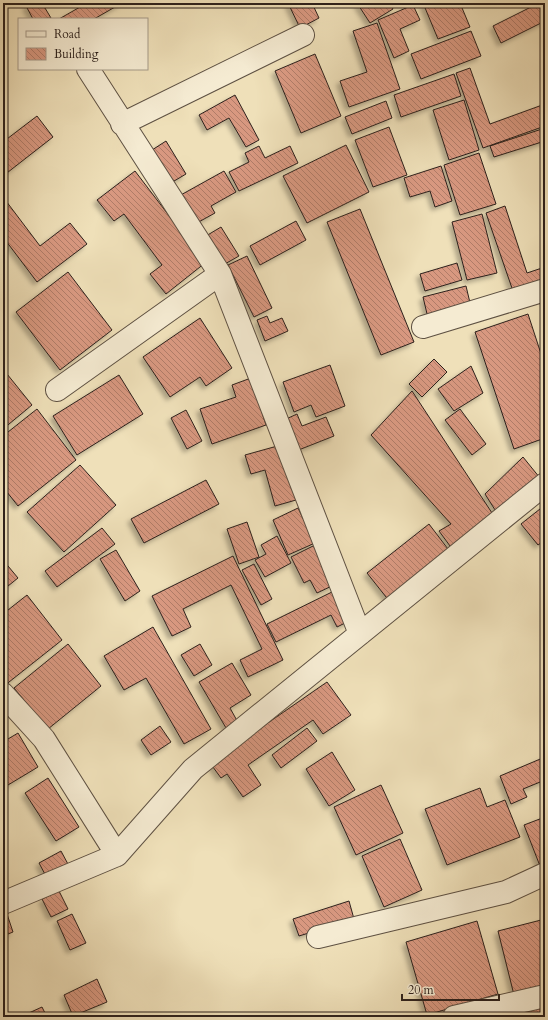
<svg xmlns="http://www.w3.org/2000/svg" width="548" height="1020" font-family="Cardo,serif">
  <defs>
    <pattern id="building-back-hatch" width="6" height="6" patternUnits="userSpaceOnUse"><rect width="6" height="6" fill="#d89880"/><path d="M-1 5l2 2M0 0l6 6M5-1l2 2" fill="none" stroke="#b07c68"/></pattern>
    <filter id="shadow"><feDropShadow dx="-3.5" dy="3.5" stdDeviation="2" flood-color="#0004"/></filter>
  </defs>
  <rect width="100%" height="100%" fill="#efe0b9"/>
  <filter id="stains"><feTurbulence type="fractalNoise" baseFrequency=".005" numOctaves="4"/><feColorMatrix values="0 0 0 0 .2 0 0 0 0 .09 0 0 0 0 .02 0 0 0 .5 -.17"/></filter>
  <radialGradient id="worn" r=".72"><stop offset=".6" stop-color="#630" stop-opacity="0"/><stop offset="1" stop-color="#630" stop-opacity=".3"/></radialGradient>
  <path fill="url(#building-back-hatch)" stroke="#2d211c" filter="url(#shadow)" d="M31,3H42L51,18L33,19L26,6Z
    M87,3H122L94,19H59Z
    M288,3H312L319,18L300,28Z
    M357,3H390L393,9L370,23Z
    M423,3H460L470,27L438,39Z
    M539,3H545V21L501,43L493,26Z
    M413,5L420,20L400,29L409,51L394,58L378,20Z
    M377,23L400,89L349,107L340,81L367,72L353,31Z
    M471,31L481,56L421,79L411,54Z
    M315,54L341,116L301,133L275,71Z
    M470,68L490,124L545,104V126L483,148L456,73Z
    M454,74L461,96L401,117L394,95Z
    M235,95L259,140L246,147L229,118L207,130L199,115Z
    M464,100L479,150L449,160L433,110Z
    M386,101L392,118L352,134L345,117Z
    M37,116L53,137L3,176V142Z
    M389,127L407,175L373,187L355,140Z
    M545,128V141L494,157L490,146Z
    M166,141L186,174L169,184L149,152Z
    M346,145L369,192L307,223L283,176Z
    M259,146L265,158L290,146L298,163L239,191L229,172L249,162L245,153Z
    M479,153L496,204L460,215L444,165Z
    M441,166L452,201L435,207L430,191L410,197L404,178Z
    M135,171L205,263L166,294L150,274L162,265L124,214L114,221L97,200Z
    M224,171L236,192L211,206L215,213L195,224L179,196Z
    M3,197L40,246L70,223L87,244L37,282L3,237Z
    M505,206L527,273L545,267V283L514,294L486,213Z
    M360,209L414,342L381,355L327,222Z
    M482,214L497,273L467,280L452,222Z
    M296,221L306,240L260,265L250,246Z
    M221,227L239,256L223,265L206,236Z
    M247,256L272,308L254,317L228,265Z
    M457,263L462,280L425,291L420,274Z
    M68,272L112,330L60,370L16,312Z
    M466,286L471,307L428,318L423,297Z
    M528,314L545,366V438L514,449L475,332Z
    M267,316L270,323L282,318L288,331L265,341L257,320Z
    M200,318L232,368L206,386L200,377L170,397L143,357Z
    M434,359L447,372L422,397L409,384Z
    M330,365L345,406L316,417L311,405L294,412L283,382Z
    M471,366L483,393L454,411L438,389Z
    M3,369L32,405L3,429Z
    M119,375L143,414L77,455L53,416Z
    M251,378L266,425L212,444L200,409L236,397L232,385Z
    M412,391L494,516L453,550L439,531L451,524L371,435Z
    M37,409L76,460L18,506L3,487V436Z
    M460,409L486,444L472,455L445,420Z
    M186,410L202,441L187,449L171,418Z
    M297,414L302,426L326,417L334,436L296,451L284,420Z
    M281,445L296,500L275,506L265,470L251,474L245,455Z
    M523,457L540,478L497,513L485,494Z
    M80,465L116,505L64,552L27,512Z
    M206,480L219,504L144,543L131,519Z
    M545,505V540L538,545L521,524Z
    M298,508L315,543L288,555L273,520Z
    M247,522L259,557L239,564L227,529Z
    M429,524L451,553L390,602L367,573Z
    M102,528L115,544L57,587L45,571Z
    M277,536L291,563L265,577L255,560L266,554L261,545Z
    M317,544L336,584L317,593L310,580L304,583L291,557Z
    M116,550L140,591L125,601L100,559Z
    M233,556L283,660L248,677L240,660L262,649L231,585L183,609L191,627L172,636L152,596Z
    M3,560L18,578L3,590Z
    M254,564L272,599L261,605L242,570Z
    M336,590L351,620L337,627L331,615L276,642L267,624Z
    M27,595L62,640L4,686L3,685V614Z
    M153,627L211,729L184,744L146,678L124,690L104,656Z
    M68,644L101,686L48,729L14,688Z
    M200,644L212,665L194,676L181,655Z
    M232,663L251,695L230,708L240,726L229,733L199,682Z
    M327,682L351,715L323,734L313,720L248,765L261,785L243,797L227,774L221,778L210,763Z
    M160,726L171,742L151,755L141,740Z
    M307,728L317,741L281,768L272,755Z
    M18,733L38,767L3,788V742Z
    M332,752L355,790L329,806L306,769Z
    M545,757V780L523,789L527,797L511,804L500,776Z
    M48,778L79,827L56,841L25,793Z
    M381,785L403,833L356,855L334,807Z
    M480,788L487,807L505,800L520,837L447,865L425,809Z
    M545,817V865L540,866L524,825Z
    M400,839L422,890L384,907L362,856Z
    M61,851L69,866L47,878L39,863Z
    M59,891L68,909L51,917L42,899Z
    M349,901L354,919L299,936L293,919Z
    M7,914L13,932L3,936V915Z
    M72,914L86,943L70,950L57,921Z
    M545,919V992L515,999L498,931Z
    M477,921L498,994L427,1015L406,942Z
    M97,979L107,1002L73,1016L64,995Z
    M545,1004V1017H520L519,1009Z
    M42,1007L47,1017H20Z"/>
  <g fill="none" stroke-linecap="round" stroke-linejoin="round">
    <g stroke="#5e5143" stroke-width="24">
      <path id="minor" d="M88,69L220,274L360,634
        M122,124L303,35
        M423,327L545,290
        M57,390L220,274
        M3,694L44,739L117,855
        M3,903L117,855L193,769L545,484
        M318,937L506,892L545,874
        M454,1017L545,996"/>
    </g>
    <use href="#minor" stroke="#f5ebd2" stroke-width="22"/>
  </g>
  <rect width="548" height="1020" fill="none" stroke="#efe0b9" stroke-width="16"/>
  <rect x="4" y="4" width="540" height="1012" fill="none" stroke="#2d211c" stroke-width="2"/>
  <rect x="8" y="8" width="532" height="1004" fill="none" stroke="#2d211c"/>
  <rect x="18" y="18" width="130" height="52" fill="#f5ebd2" stroke="#a59a89"/>
  <rect x="26" y="31" width="20" height="6" fill="#f5ebd2" stroke="#a59a89"/>
  <text x="54" y="38" font-size="12" fill="#2d211c">Road</text>
  <rect x="26" y="48" width="20" height="12" fill="url(#building-back-hatch)" stroke="#a59a89"/>
  <text x="54" y="58" font-size="12" fill="#2d211c">Building</text>
  <path d="M402 994v6h97v-6" fill="none" stroke="#2d211c" stroke-width="2"/>
  <text x="408" y="994" font-size="12" fill="#2d211c" stroke="#f5ebd2" stroke-width="3" paint-order="stroke">20 m</text>
  <rect width="100%" height="100%" filter="url(#stains)"/>
  <rect width="100%" height="100%" fill="url(#worn)"/>
</svg>
